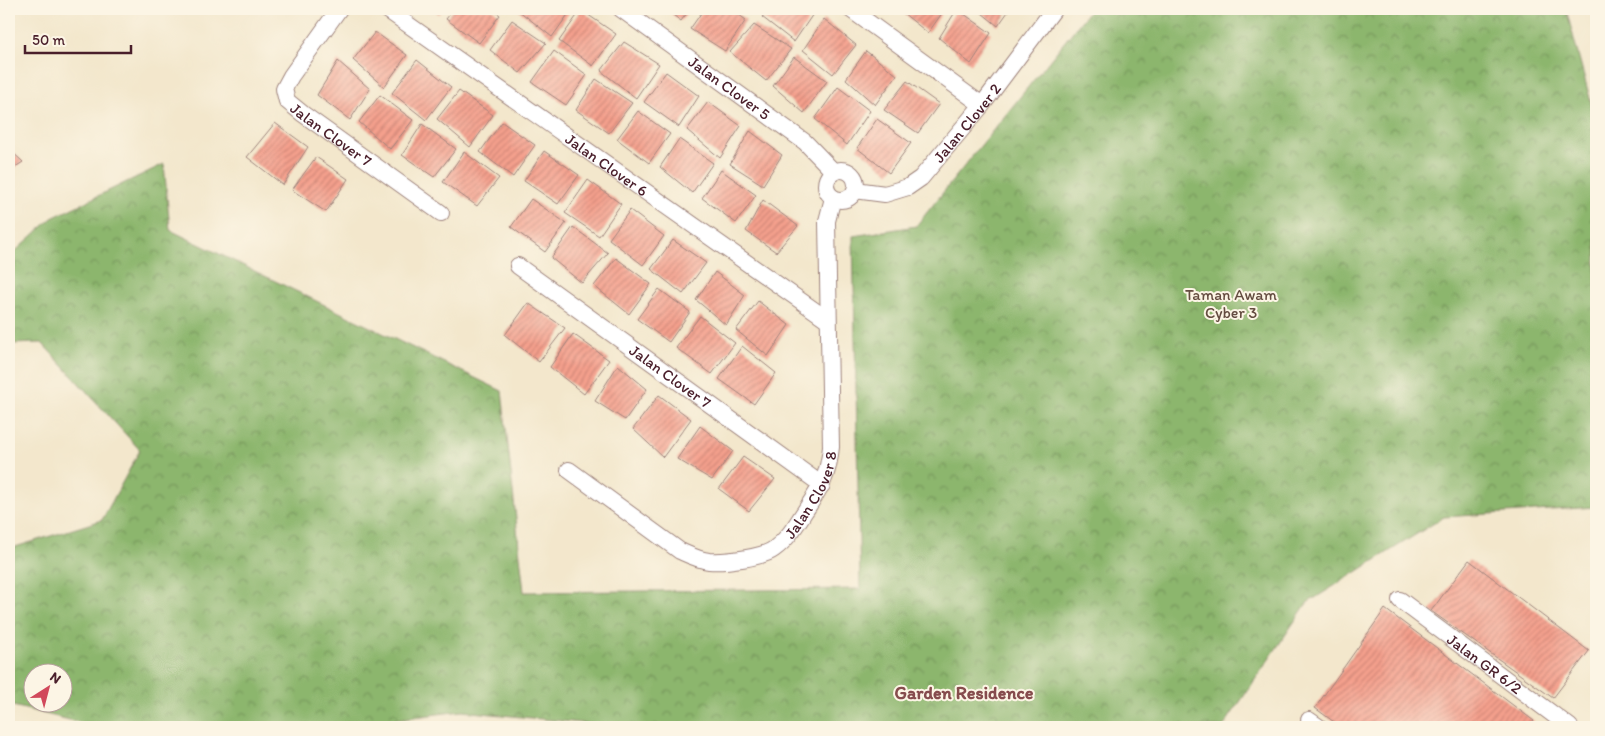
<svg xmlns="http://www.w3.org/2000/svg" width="1605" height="736" font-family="Itim,sans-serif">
  <defs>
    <pattern id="forest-crowns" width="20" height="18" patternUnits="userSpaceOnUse" patternTransform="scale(1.25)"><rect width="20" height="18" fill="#8cb66d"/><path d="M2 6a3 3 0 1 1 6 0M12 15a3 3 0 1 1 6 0" fill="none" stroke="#74935a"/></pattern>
    <pattern id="building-hatch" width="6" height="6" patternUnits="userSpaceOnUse" patternTransform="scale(1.25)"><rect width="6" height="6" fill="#f5a08d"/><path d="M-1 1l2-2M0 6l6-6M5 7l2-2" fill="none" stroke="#c88273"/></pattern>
  </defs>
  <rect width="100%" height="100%" fill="#fcf5e5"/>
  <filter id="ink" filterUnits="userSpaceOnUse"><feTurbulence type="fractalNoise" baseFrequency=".02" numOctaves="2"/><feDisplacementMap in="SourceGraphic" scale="10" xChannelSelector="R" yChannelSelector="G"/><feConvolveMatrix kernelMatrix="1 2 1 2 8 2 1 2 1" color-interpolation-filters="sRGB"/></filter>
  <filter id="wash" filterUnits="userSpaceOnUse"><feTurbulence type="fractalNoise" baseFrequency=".0096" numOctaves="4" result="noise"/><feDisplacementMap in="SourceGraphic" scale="20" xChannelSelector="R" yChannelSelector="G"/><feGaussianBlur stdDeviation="1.12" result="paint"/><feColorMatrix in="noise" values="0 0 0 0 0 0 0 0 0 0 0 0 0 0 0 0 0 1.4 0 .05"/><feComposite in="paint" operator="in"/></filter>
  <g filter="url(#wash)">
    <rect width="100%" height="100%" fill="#f3e7cc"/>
    <path fill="url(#forest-crowns)" stroke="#6b6a4c" fill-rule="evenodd" d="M1091,9H1566L1596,121V507L1444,517L1307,603L1223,727H621L462,711L333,727H98L9,705V549L102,520L140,450L42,343L9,344V257L52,218L164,164L170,230L502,391L524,592L860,589L853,236L916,226ZM32,674H62V704H32Z"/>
    <g id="blocks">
      <path fill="url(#building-hatch)" d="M433,9H442L439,14Z
        M454,9H492L500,15L479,43L446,19Z
        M519,9H572L552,37L518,10Z
        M665,9H690L681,21Z
        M704,9H731L746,20L725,51L690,29Z
        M744,9H758L753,15Z
        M768,9H812L815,11L794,42L762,17Z
        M898,9H945L928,33Z
        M957,9L991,33L971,64L939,38Z
        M977,9H1010L998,26Z
        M581,10L616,34L593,66L559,41Z
        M824,19L856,45L833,74L803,50Z
        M512,20L546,43L520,73L490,50Z
        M754,25L791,49L766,81L730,52Z
        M375,32L407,55L384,87L353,60Z
        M624,42L659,64L636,98L601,71Z
        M554,51L587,75L566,105L532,82Z
        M866,51L897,75L875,105L846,79Z
        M794,57L827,81L804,113L773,86Z
        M417,60L451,87L426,120L392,93Z
        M338,61L370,89L350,120L317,95Z
        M666,72L699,96L679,127L644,102Z
        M596,79L632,103L609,133L576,110Z
        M907,81L939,104L918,133L884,110Z
        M838,87L870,111L847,145L815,119Z
        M459,91L493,115L470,147L437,119Z
        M380,95L413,120L390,149L359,122Z
        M708,102L741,126L720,158L687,130Z
        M638,111L670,134L649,163L617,139Z
        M877,119L911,143L889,173L857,148Z
        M502,122L535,145L513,177L480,152Z
        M275,123L308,147L283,185L247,157Z
        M422,124L456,149L434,177L402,155Z
        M750,131L782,155L763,185L730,164Z
        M679,139L713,163L692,193L660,167Z
        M9,149L23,162L9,171Z
        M544,151L579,175L558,204L524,181Z
        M464,152L499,178L477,206L443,182Z
        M316,157L348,179L326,212L292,190Z
        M721,170L756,195L736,223L702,198Z
        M588,180L621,204L599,236L565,213Z
        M531,199L566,223L545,252L511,227Z
        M763,200L798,226L776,252L746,231Z
        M630,210L664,236L643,265L609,239Z
        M573,227L608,253L582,283L551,258Z
        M673,240L706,263L683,294L651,269Z
        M616,258L651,284L629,314L594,286Z
        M715,272L745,295L726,325L696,300Z
        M659,289L690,312L669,342L637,319Z
        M758,301L789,325L768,356L736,330Z
        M528,303L565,328L539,362L505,335Z
        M700,316L735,343L712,374L676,348Z
        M573,334L609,360L584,394L550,367Z
        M742,346L776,373L754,404L719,379Z
        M618,365L647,389L625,420L595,401Z
        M659,395L691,419L663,457L633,429Z
        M700,426L733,451L712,480L677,459Z
        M743,457L775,479L749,511L719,489Z
        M1469,560L1589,651L1553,698L1431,611Z
        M1385,609L1534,721L1529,727H1341L1315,708Z"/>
    </g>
  </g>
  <g filter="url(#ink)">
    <use href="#blocks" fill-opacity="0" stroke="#9e837c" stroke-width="1"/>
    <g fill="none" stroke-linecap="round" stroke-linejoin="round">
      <g stroke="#9e837c" stroke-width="18">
        <g id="minor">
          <path id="s1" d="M339,9L291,76L284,89L287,101L303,114L441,213"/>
          <path id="s2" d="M386,9L828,320"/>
          <path id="s3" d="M621,9L805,142L834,172"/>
          <path d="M850,9L982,105"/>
          <circle cx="841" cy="185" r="15"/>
          <path id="s4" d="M855,190L885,194L908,187L921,178L982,105L1054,9"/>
          <path id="s5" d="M518,266L822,485"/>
          <path id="s6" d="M569,470L680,551C689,555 699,560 709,561C725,562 762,558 774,549C788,539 796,525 805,511C821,487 828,477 831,447L827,221L833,198"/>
          <path id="s7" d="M1400,600L1570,727"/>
          <path d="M1309,720L1319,727"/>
        </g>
      </g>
      <use href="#minor" stroke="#fff" stroke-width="16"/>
    </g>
  </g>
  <g text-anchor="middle" stroke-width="4" stroke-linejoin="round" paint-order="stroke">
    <g font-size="16" fill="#4a1f2b" stroke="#fcf5e5">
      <text dy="6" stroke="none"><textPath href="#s3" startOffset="134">Jalan Clover 5</textPath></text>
      <text dy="6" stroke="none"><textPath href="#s4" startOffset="142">Jalan Clover 2</textPath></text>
      <text dy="6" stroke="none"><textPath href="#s1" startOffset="165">Jalan Clover 7</textPath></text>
      <text dy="6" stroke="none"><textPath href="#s2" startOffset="270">Jalan Clover 6</textPath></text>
      <text dy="6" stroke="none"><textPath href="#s5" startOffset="188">Jalan Clover 7</textPath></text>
      <text dy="6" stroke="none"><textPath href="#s6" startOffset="302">Jalan Clover 8</textPath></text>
      <text dy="6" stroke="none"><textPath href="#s7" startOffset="106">Jalan GR 6/2</textPath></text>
    </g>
    <g font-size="16" fill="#644c40" stroke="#fcf5e5">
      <text x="1231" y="300">Taman Awam<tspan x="1231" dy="18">Cyber 3</tspan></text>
    </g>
    <g font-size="18" font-weight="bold" fill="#864c4d" stroke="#fcf5e5">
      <text x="964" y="699">Garden Residence</text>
    </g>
  </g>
  <rect width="1605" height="736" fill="none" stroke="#fcf5e5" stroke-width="30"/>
  <g transform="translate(48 688) rotate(36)"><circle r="24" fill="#fcf5e5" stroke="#b59f9b"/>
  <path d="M0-4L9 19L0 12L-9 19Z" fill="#d1495b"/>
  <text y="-8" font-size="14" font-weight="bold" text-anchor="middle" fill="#4a1f2b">N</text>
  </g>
  <path d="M25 45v8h106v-8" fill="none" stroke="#4a1f2b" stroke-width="2.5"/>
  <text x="32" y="45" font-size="15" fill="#4a1f2b" stroke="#fcf5e5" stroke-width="4" paint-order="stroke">50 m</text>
</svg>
